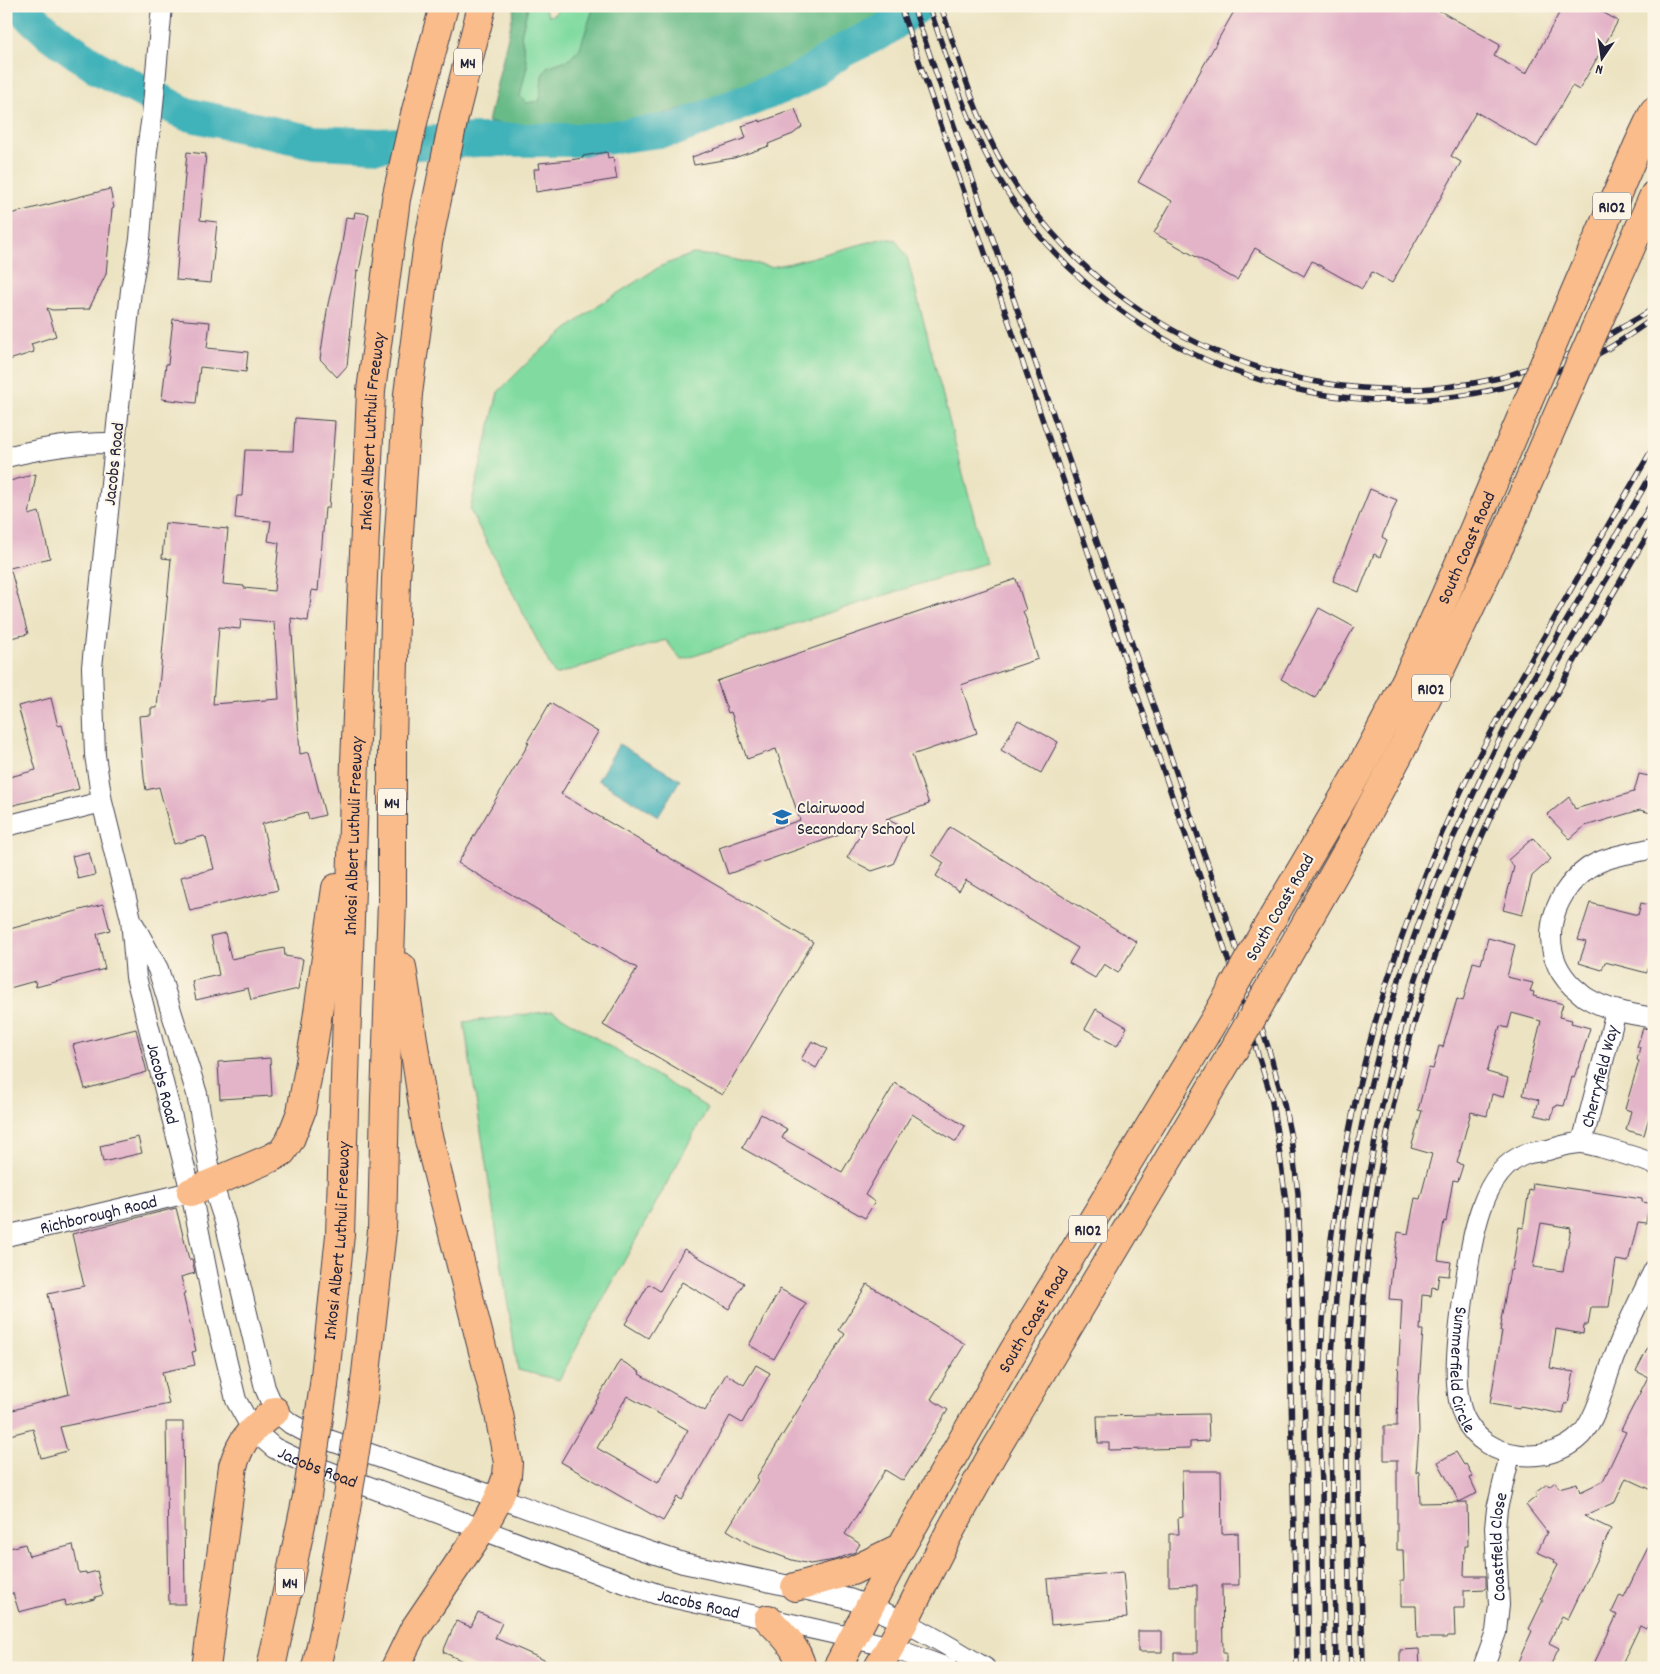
<svg xmlns="http://www.w3.org/2000/svg" width="1660" height="1674" font-family="Dekko,sans-serif">
  <rect width="100%" height="100%" fill="#fcf5e5"/>
  <filter id="ink" filterUnits="userSpaceOnUse"><feTurbulence type="fractalNoise" baseFrequency=".02" numOctaves="2"/><feDisplacementMap in="SourceGraphic" scale="10" xChannelSelector="R" yChannelSelector="G"/><feConvolveMatrix kernelMatrix="1 2 1 2 8 2 1 2 1" color-interpolation-filters="sRGB"/></filter>
  <filter id="wash" filterUnits="userSpaceOnUse"><feTurbulence type="fractalNoise" baseFrequency=".0096" numOctaves="4" result="noise"/><feDisplacementMap in="SourceGraphic" scale="20" xChannelSelector="R" yChannelSelector="G"/><feGaussianBlur stdDeviation="1.12" result="paint"/><feColorMatrix in="noise" values="0 0 0 0 0 0 0 0 0 0 0 0 0 0 0 0 0 1.4 0 .05"/><feComposite in="paint" operator="in"/></filter>
  <g filter="url(#wash)">
    <rect width="100%" height="100%" fill="#ece3c2"/>
    <path fill="#81dba1" stroke="#527e6e" d="M528,6H543L549,16L555,14L559,6H594L581,48L570,59L547,67L542,76L540,101L526,103L519,96L527,66L521,35Z
      M884,238L896,240L907,257L986,563L681,660L666,640L555,675L470,510L498,392L533,357L591,310L661,266L693,254L716,256L771,267L791,263Z
      M553,1011L708,1108L559,1380L518,1370L464,1022Z"/>
    <path fill="#68bb87" stroke="#456e61" d="M515,6H528L521,35L527,66L520,96L526,103L540,101L542,76L547,67L570,59L580,48L594,6H888L891,13C868,26 845,41 821,53C750,86 676,117 598,127C564,132 522,126 488,122Z"/>
    <path fill="#41b2b9" stroke="#326a7a" d="M619,744L680,780L658,816L598,780Z"/>
    <g fill="none" stroke-linecap="round" stroke-linejoin="round">
      <path stroke="#41b2b9" stroke-width="34" d="M19,6L50,34L98,68L186,114L314,142L380,145L479,140H590L676,129L797,81L844,50L883,31L918,6"/>
    </g>
    <g id="blocks">
      <path fill="#e3b3c8" fill-rule="evenodd" d="M1237,6H1431L1500,45L1494,56L1526,74L1563,6H1592L1618,21L1579,90L1572,86L1537,147L1476,112L1451,156L1461,162L1392,283L1372,272L1362,289L1312,261L1304,276L1255,248L1237,280L1154,233L1172,201L1138,182Z
        M795,109L802,127L793,134L768,144L769,146L734,158L694,165L692,157L746,138L742,126L760,120V122Z
        M187,152L206,154L200,220L217,222L211,283L176,280Z
        M607,152L608,158L613,157L617,179L536,192L534,169H540L539,163L570,160L583,158V156Z
        M110,189L114,208L112,209L106,274L89,309L52,310L47,308L56,336L31,344L34,352L6,361V215Z
        M355,212L369,214L362,255L359,271L357,270L347,366L337,377L320,359L328,304L341,250L346,217L354,218Z
        M173,319L210,322L207,348L248,352L246,372L200,367L196,403L162,399L166,364H168Z
        M295,418L335,421L329,508H325L318,591L312,590L308,621L291,618L300,754L309,752L325,815L309,819L307,812L262,824L278,890L190,911L181,877L214,869L206,838L204,836L174,844L159,787L146,790L144,778L139,716L151,715V708H157L171,559L162,558L165,523L228,529L223,584L244,586V588L274,591L279,543L268,541L271,521L235,518L237,496H242L245,450L293,451ZM241,619L274,622L279,699L213,704L219,627L240,629Z
        M36,474L29,515L39,512L50,558L6,569V482Z
        M1370,489L1397,500L1382,537L1387,540L1380,557L1374,554L1359,592L1333,581Z
        M6,571H11L28,634L6,639Z
        M1016,579L1026,610L1023,611L1027,622H1026L1038,659L961,685L977,733L912,755L929,804L886,819L909,830L893,864L872,871L847,858L865,826L728,874L719,848L800,820L776,749L747,759L731,712L728,713L717,681Z
        M1319,608L1354,627L1315,698L1281,679Z
        M51,698L58,726L62,725L79,789L6,807V778L36,770L18,706Z
        M550,703L598,732L561,794L813,942L722,1095L603,1025L637,968L458,863L529,743L527,742Z
        M1018,720L1058,742L1041,773L1001,750Z
        M1639,774L1654,777V814L1640,810L1585,826L1570,839L1547,815L1569,797L1575,809L1634,792Z
        M950,827L1137,942L1118,973L1104,964L1095,978L1069,963L1078,948L966,880L959,891L936,876L944,863L932,855Z
        M1533,838L1551,859L1532,876L1522,915L1503,910L1514,867L1508,860Z
        M89,852L95,875L78,879L72,856Z
        M1590,903L1638,915L1641,903L1654,906V949L1647,973L1605,962L1602,970L1579,963L1586,942L1578,940Z
        M103,904L110,930L97,934L105,969L36,987L35,981L6,989V930Z
        M225,933L231,959L284,948L285,956L303,959L298,989L251,1000L248,988L196,1000L192,981L219,975L211,936Z
        M1488,938L1515,945L1507,977L1533,983L1530,991L1534,992L1533,996L1563,1004L1559,1017L1572,1020L1571,1023L1590,1028L1578,1068H1577L1574,1078L1572,1077L1564,1106L1557,1105L1556,1107H1554L1551,1119L1535,1115L1539,1100L1523,1095L1541,1021L1512,1013L1508,1028L1500,1026L1487,1072L1508,1078L1503,1097L1492,1094L1487,1116L1471,1112L1457,1163L1463,1165L1458,1181L1453,1180L1446,1222L1444,1221L1438,1260L1451,1262L1449,1276L1439,1275L1437,1288L1432,1287L1431,1296L1422,1295L1420,1330H1423L1418,1399L1419,1430L1416,1473L1419,1471L1420,1503L1467,1502L1468,1546H1465L1464,1576H1486V1589L1464,1590V1608H1454L1455,1636H1447V1638H1417L1416,1606H1401V1580H1404L1403,1550H1397V1460H1384V1426H1397L1398,1380L1402,1300L1389,1299L1392,1268H1393L1398,1232L1408,1234L1415,1198L1420,1199L1432,1154L1411,1148L1422,1111L1418,1110L1429,1068L1433,1069L1439,1046L1443,1047L1457,999L1463,1001L1473,962L1481,964Z
        M1096,1009L1127,1027L1117,1046L1085,1029Z
        M1643,1028L1654,1030V1115L1650,1114L1644,1135L1626,1130L1631,1111L1625,1109L1639,1061L1637,1060L1640,1047H1637Z
        M136,1029L147,1072L85,1089L73,1045Z
        M812,1041L827,1049L816,1068L801,1059Z
        M270,1058L272,1096L220,1099L218,1062Z
        M895,1083L965,1126L956,1142L912,1114L865,1195L875,1202L865,1218L742,1148L761,1114L787,1129L782,1138L842,1172Z
        M138,1137L142,1153L103,1162L100,1146Z
        M1533,1183L1642,1199V1202L1649,1203L1646,1223L1638,1222L1628,1262L1616,1260L1609,1307H1591L1588,1325H1584L1583,1334L1556,1329L1550,1368L1574,1372L1568,1404H1565L1563,1414L1520,1406L1519,1409L1490,1404L1502,1331H1500L1502,1320H1501L1510,1270H1512L1519,1227L1523,1228L1529,1190L1532,1191ZM1541,1223L1571,1228L1563,1271L1533,1267Z
        M176,1208L189,1259H192L195,1273L181,1277L185,1293L183,1294L196,1351L192,1352L195,1365L162,1372L169,1404L60,1427L67,1451L41,1458L33,1429L6,1436V1412L69,1394L48,1294L84,1286L72,1234Z
        M684,1249L744,1283L729,1309L682,1282L648,1338L625,1324L649,1284L660,1291Z
        M867,1284L965,1344L931,1399L948,1410L903,1481L885,1470L845,1534L860,1544L855,1552L835,1560L810,1564L792,1560L753,1546L727,1530L758,1480L756,1478L845,1334L839,1330Z
        M780,1289L806,1303L774,1359L749,1345Z
        M1654,1336V1491L1626,1478L1615,1502L1584,1516L1611,1529L1568,1619L1562,1616L1549,1643L1559,1648L1549,1668H1515L1532,1631L1529,1629L1543,1600L1541,1599L1558,1565L1554,1562L1555,1560L1537,1552L1547,1532L1526,1505L1537,1496L1535,1493L1547,1484L1549,1487L1555,1482L1559,1488L1577,1483L1580,1492L1603,1481L1626,1432L1621,1430L1648,1377L1636,1371Z
        M620,1360L640,1372L639,1374L705,1411L726,1374L744,1385L756,1365L770,1373L742,1423L730,1416L682,1500L677,1497L663,1521L561,1462ZM627,1396L688,1430L658,1483L597,1448Z
        M1208,1414L1209,1441L1190,1442V1448L1109,1450V1443H1098L1097,1416Z
        M166,1422H183L185,1604H169Z
        M1456,1452L1464,1465L1466,1464L1473,1477L1470,1478L1477,1493L1459,1502L1438,1462Z
        M1182,1471H1221L1222,1534L1238,1533L1239,1585H1222L1223,1653H1226V1668H1174V1653H1197V1585L1169,1586V1534H1179L1178,1518L1183,1517Z
        M1654,1535V1611L1646,1629L1640,1626L1620,1668H1592L1617,1615L1612,1612L1620,1595L1624,1597Z
        M25,1544L29,1556L73,1545L79,1573L86,1572V1574L97,1571L103,1595L95,1597V1599L66,1606L65,1600L19,1612L13,1593L6,1594V1549Z
        M1123,1572L1127,1618L1051,1625L1047,1579Z
        M478,1612L502,1623L495,1638L562,1668H478L443,1652L456,1621L471,1627Z
        M1138,1631H1162V1652H1138Z
        M1419,1649L1420,1668H1400V1650Z"/>
    </g>
  </g>
  <g filter="url(#ink)">
    <use href="#blocks" fill-opacity="0" stroke="#403f4f" stroke-width="1"/>
    <g fill="none" stroke-linecap="round" stroke-linejoin="round">
      <g stroke="#403f4f" stroke-width="22">
        <g id="minor">
          <path id="s1" d="M162,6L152,116L147,150L140,239L131,290L92,667L95,755L102,802L131,919L136,977L191,1192L215,1313L236,1400L252,1429L274,1448L301,1461L602,1575L657,1594L854,1638L890,1647L947,1668"/>
          <path d="M6,457C42,448 77,442 115,443"/>
          <path d="M6,826L102,802"/>
          <path d="M1654,848C1633,853 1606,856 1588,868C1549,896 1536,951 1573,987C1577,990 1581,994 1585,997C1606,1010 1630,1014 1654,1018"/>
          <path d="M134,925L158,969L197,1094L212,1183L225,1222L265,1388L275,1411L291,1424L308,1433L499,1498L611,1539L683,1563L849,1599C897,1615 941,1641 985,1668"/>
          <path id="s2" d="M1582,1143L1616,1011"/>
          <path id="s3" d="M1654,1164C1636,1157 1618,1152 1600,1147C1594,1146 1587,1143 1581,1143C1571,1143 1558,1147 1548,1150C1541,1151 1533,1152 1526,1154C1476,1172 1470,1256 1463,1300C1459,1332 1450,1390 1465,1419C1485,1461 1550,1467 1581,1435C1598,1417 1606,1376 1616,1352C1627,1324 1641,1297 1654,1270"/>
          <path id="s4" d="M6,1236L191,1192"/>
          <path id="s5" d="M1483,1668L1496,1632L1499,1605L1495,1527L1497,1509L1510,1455"/>
        </g>
      </g>
      <g stroke="#403f4f" stroke-width="30">
        <g id="highway">
          <path d="M1617,279L1654,195"/>
          <path d="M1571,301L1638,145L1654,111"/>
          <path id="s6" d="M1266,929C1310,854 1356,780 1395,702C1444,605 1484,503 1527,404"/>
          <path d="M1272,983L1347,851L1405,743L1507,531L1571,384"/>
          <path d="M191,1192L271,1158L282,1152L290,1140L301,1112L314,1040L336,888"/>
          <path id="s7" d="M324,1385L340,1235L355,762L371,391L396,199L415,114L444,6"/>
          <path d="M363,1400L382,1231L385,1099L392,901V741L396,579L408,394L428,243L454,117L482,6"/>
          <path d="M795,1587L852,1571L901,1547"/>
          <path d="M768,1619C783,1634 797,1647 802,1668"/>
          <path d="M206,1668L233,1466C242,1437 252,1429 275,1411"/>
          <path d="M271,1668L307,1496"/>
          <path d="M316,1668L324,1631L346,1509"/>
          <path d="M395,1668L413,1631L482,1529L499,1498L507,1476L508,1463L499,1414L427,1132L402,967"/>
          <path id="s8" d="M837,1668L901,1547L1014,1350L1219,1012"/>
          <path d="M878,1668L904,1622L948,1535L992,1455L1232,1053"/>
        </g>
      </g>
      <use href="#minor" stroke="#fff" stroke-width="20"/>
      <use href="#highway" stroke="#f9bc8a" stroke-width="28"/>
      <g stroke="#22223b" stroke-width="5.5">
        <path id="rail" d="M900,6L1222,941L1271,1096L1277,1133L1287,1210L1297,1668
          M913,6L1231,932L1269,1050L1284,1104L1291,1138L1298,1193L1303,1319L1309,1668
          M929,6C955,83 978,158 1029,223C1145,370 1344,435 1523,382C1552,374 1581,364 1607,349C1623,340 1638,329 1654,318
          M941,6C962,70 981,136 1020,192C1127,344 1317,420 1499,378C1514,374 1528,368 1543,363C1557,358 1572,354 1586,348C1596,343 1605,337 1614,332C1627,324 1641,317 1654,308
          M1324,1668C1323,1607 1323,1546 1322,1486C1321,1451 1318,1416 1320,1382C1325,1203 1364,1023 1432,857C1459,789 1495,724 1531,660C1571,588 1613,517 1654,446
          M1336,1668L1331,1443L1332,1356L1336,1298L1344,1222L1355,1158L1367,1099L1384,1031L1400,976L1421,917L1448,849L1479,782L1510,718L1654,470
          M1351,1668C1349,1600 1348,1532 1347,1463C1347,1424 1346,1385 1349,1346C1360,1174 1396,1006 1465,847C1517,726 1587,613 1654,499
          M1363,1668C1361,1549 1354,1429 1363,1311C1376,1132 1424,954 1502,793C1514,769 1527,747 1540,724C1576,656 1615,590 1654,524"/>
      </g>
      <use href="#rail" stroke="#fcf5e5" stroke-width="4" stroke-dasharray="11" stroke-linecap="butt"/>
      <g stroke="#403f4f" stroke-width="30" stroke-linecap="butt">
        <path id="highway-bridge" d="M1571,384L1617,279
          M1527,404L1571,301
          M1219,1012L1266,929
          M1232,1053L1272,983
          M307,1496L324,1385
          M346,1509L363,1400"/>
      </g>
      <use href="#highway-bridge" stroke="#f9bc8a" stroke-width="28"/>
    </g>
  </g>
  <defs>
    <g id="school-bare" transform="scale(1.5)"><path d="M0-5L7-2L0 1L-7-2ZM-4 1L0 2.5L4 1V4Q0 6-4 4Z" fill="#1f6fb2" stroke="#fcf5e5" stroke-width="2.5" paint-order="stroke"/></g>
  </defs>
  <g fill-rule="evenodd">
    <use href="#school-bare" x="782" y="817"/>
  </g>
  <g text-anchor="middle" stroke-width="4" stroke-linejoin="round" paint-order="stroke">
    <g fill="#fcf5e5" stroke="#63616e" stroke-width="1">
      <rect x="454" y="48.5" width="28" height="27" rx="4"/>
      <rect x="1593" y="192.5" width="38" height="27" rx="4"/>
      <rect x="1412" y="674.5" width="38" height="27" rx="4"/>
      <rect x="378" y="788.5" width="28" height="27" rx="4"/>
      <rect x="1069" y="1215.5" width="38" height="27" rx="4"/>
      <rect x="276" y="1568.5" width="28" height="27" rx="4"/>
    </g>
    <g font-size="16" font-weight="bold" fill="#22223b">
      <text x="468" y="68">M4</text>
      <text x="1612" y="212">R102</text>
      <text x="1431" y="694">R102</text>
      <text x="392" y="808">M4</text>
      <text x="1088" y="1235">R102</text>
      <text x="290" y="1588">M4</text>
    </g>
    <g font-size="18" fill="#22223b" stroke="#fcf5e5">
      <text dy="6" stroke="none"><textPath href="#s7" startOffset="955">Inkosi Albert Luthuli Freeway</textPath></text>
      <text transform="translate(113 464) rotate(-84)" y="6">Jacobs Road</text>
      <text dy="6" stroke="none"><textPath href="#s6" startOffset="431">South Coast Road</textPath></text>
      <text dy="6" stroke="none"><textPath href="#s7" startOffset="550">Inkosi Albert Luthuli Freeway</textPath></text>
      <text transform="translate(1279 907) rotate(-60)" y="6">South Coast Road</text>
      <text dy="6" stroke="none"><textPath href="#s2" startOffset="69">Cherryfield Way</textPath></text>
      <text dy="6" stroke="none"><textPath href="#s1" startOffset="1089">Jacobs Road</textPath></text>
      <text dy="6" stroke="none"><textPath href="#s4" startOffset="95">Richborough Road</textPath></text>
      <text dy="6" stroke="none"><textPath href="#s7" startOffset="145">Inkosi Albert Luthuli Freeway</textPath></text>
      <text dy="6" stroke="none"><textPath href="#s8" startOffset="400">South Coast Road</textPath></text>
      <text dy="6" stroke="none"><textPath href="#s3" startOffset="369">Summerfield Circle</textPath></text>
      <text dy="6" stroke="none"><textPath href="#s1" startOffset="1524">Jacobs Road</textPath></text>
      <text dy="6" stroke="none"><textPath href="#s5" startOffset="124">Coastfield Close</textPath></text>
      <text dy="6" stroke="none"><textPath href="#s1" startOffset="1929">Jacobs Road</textPath></text>
    </g>
    <g font-size="18" fill="#22223b" stroke="#fcf5e5" text-anchor="start">
      <text x="797" y="813">Clairwood<tspan x="797" dy="21">Secondary School</tspan></text>
    </g>
  </g>
  <rect width="1660" height="1674" fill="none" stroke="#fcf5e5" stroke-width="25"/>
  <g transform="translate(1602 58) rotate(193)" stroke="#fcf5e5" stroke-width="4" paint-order="stroke">
  <path d="M0-4L9 19L0 12L-9 19Z" fill="#22223b"/>
  <text y="-8" font-size="14" font-weight="bold" text-anchor="middle" fill="#22223b">N</text>
  </g>
</svg>
